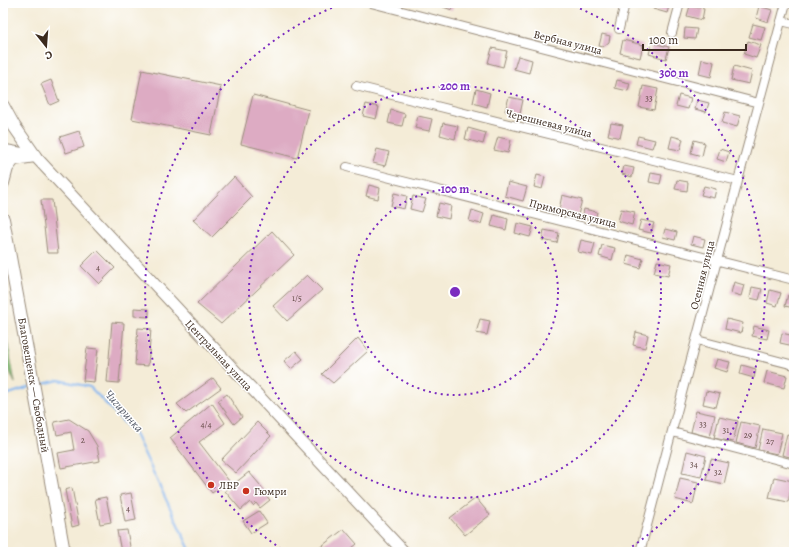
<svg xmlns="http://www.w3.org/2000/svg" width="797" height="555" font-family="Alegreya,serif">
  <rect width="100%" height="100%" fill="#fff"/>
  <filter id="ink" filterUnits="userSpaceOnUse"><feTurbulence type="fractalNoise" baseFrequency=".025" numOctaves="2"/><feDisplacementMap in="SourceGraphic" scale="8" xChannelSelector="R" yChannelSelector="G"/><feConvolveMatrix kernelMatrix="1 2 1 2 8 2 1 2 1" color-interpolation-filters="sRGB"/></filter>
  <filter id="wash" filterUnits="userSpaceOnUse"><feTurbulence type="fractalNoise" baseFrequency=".012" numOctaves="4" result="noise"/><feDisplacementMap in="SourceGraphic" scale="16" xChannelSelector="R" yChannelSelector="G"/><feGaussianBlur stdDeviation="0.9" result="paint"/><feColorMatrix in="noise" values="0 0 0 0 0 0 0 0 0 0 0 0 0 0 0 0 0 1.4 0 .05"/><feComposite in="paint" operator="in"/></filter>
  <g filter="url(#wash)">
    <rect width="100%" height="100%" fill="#f4ecd7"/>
    <path fill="#8fcf86" stroke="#657c52" d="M3,319L15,383L3,356Z"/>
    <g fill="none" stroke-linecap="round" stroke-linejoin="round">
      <path stroke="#84b7f1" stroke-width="2" d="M39,385L59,380L90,387L135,434L191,552
        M3,396L30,387"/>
    </g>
    <g id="blocks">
      <path fill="#ddabc3" d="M438,3H454L452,10L443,7L444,5Z
        M654,3H670L667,13L653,9Z
        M690,6L704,9L702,20L687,16Z
        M759,6L772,10L768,22L756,18Z
        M753,24L765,27L761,40L749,37Z
        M685,28L697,29L695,39L684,38Z
        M602,34L610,36L609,42L603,47L599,46Z
        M623,40L643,45L640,58L620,53Z
        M748,41L761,45L756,58L744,54Z
        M652,43L669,47L666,59L649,54Z
        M492,48L507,51L503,67L488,63Z
        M518,56L532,60L529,73L514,69Z
        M702,59L714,62L711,77L699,74Z
        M734,66L752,71L749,84L731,80Z
        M142,70L221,86L211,135L132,119Z
        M51,80L59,101L50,105L41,84Z
        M617,80L630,83L628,91L615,88Z
        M643,86L658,89L654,110L639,107Z
        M476,89L490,93L487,107L473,103Z
        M253,95L309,110L297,158L241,144Z
        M679,95L691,98L688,109L676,106Z
        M509,97L523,100L520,114L505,111Z
        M697,100L709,103L706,112L695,109Z
        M366,104L379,107L376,119L363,116Z
        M391,110L405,114L402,126L388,123Z
        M725,112L740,116L737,127L722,123Z
        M418,116L432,119L429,131L415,128Z
        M443,123L458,126L455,139L440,135Z
        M611,123L623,125L620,138L608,135Z
        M468,128L486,133L483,144L465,139Z
        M79,131L84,147L66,153L60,137Z
        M638,136L655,140L652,148L636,144Z
        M672,136L683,139L680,150L669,148Z
        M498,137L511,140L508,153L494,150Z
        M694,140L705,143L702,156L691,153Z
        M377,149L389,152L385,166L373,163Z
        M720,149L729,152L726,162L717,159Z
        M624,166L634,168L632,177L622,174Z
        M651,173L662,175L660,184L649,182Z
        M537,175L545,177L542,189L534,187Z
        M234,177L252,197L212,237L193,220Z
        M677,180L688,182L687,191L675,189Z
        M508,182L527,187L523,201L505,196Z
        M369,185L380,188L378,199L366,196Z
        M704,186L716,189L714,198L701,195Z
        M394,193L407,196L404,209L391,206Z
        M562,195L582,200L578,215L559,210Z
        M413,196L426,199L422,212L410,209Z
        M41,200H52L58,253H47Z
        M439,203L451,206L449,219L436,216Z
        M584,209L597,212L595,221L582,218Z
        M621,209L635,212L632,225L618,221Z
        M472,210L484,214L481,224L469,221Z
        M494,215L508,219L506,230L491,226Z
        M641,220L654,223L651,233L638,230Z
        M517,223L533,227L530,237L515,233Z
        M665,229L677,232L675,240L663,237Z
        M544,230L559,233L557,243L542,240Z
        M272,231L294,255L221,324L197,304Z
        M693,236L705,239L703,247L691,244Z
        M581,240L595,243L592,255L578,252Z
        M602,245L615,248L612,260L599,256Z
        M97,250L115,268L99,284L81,266Z
        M628,255L643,259L640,268L626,264Z
        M657,261L671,264L668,276L654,273Z
        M307,275L322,290L287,321L273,306Z
        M734,282L744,285L741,296L731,293Z
        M752,287L762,289L759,300L750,298Z
        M770,290L781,293L777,306L767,303Z
        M788,295L794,296V308L785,306Z
        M134,308L149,309V317L134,316Z
        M480,319L490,321L487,335L476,333Z
        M727,319L743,323L741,333L725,329Z
        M112,322L124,323L119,383L107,382Z
        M754,326L769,330L767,339L752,336Z
        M138,328L151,329L148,366L135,365Z
        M636,332L648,335L645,348L633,345Z
        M782,333L794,336V346L780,343Z
        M358,338L368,351L333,383L322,374Z
        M87,348L98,349L94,382L83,381Z
        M296,351L303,359L291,369L284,361Z
        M717,359L730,362L727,372L714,368Z
        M742,365L756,369L754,378L740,374Z
        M767,371L787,376L784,388L764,383Z
        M213,378L221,388L186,413L177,404Z
        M706,391L720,394L716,407L703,404Z
        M227,394L242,417L234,424L218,401Z
        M212,403L225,423L199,442L229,481L212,493L170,438Z
        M696,411L715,415L710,437L691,432Z
        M719,417L738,421L733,442L714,438Z
        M69,419L88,431L97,446L100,461L61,468L58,453L74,450L71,432L57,435L54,422Z
        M257,422L271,436L236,473L221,460Z
        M741,422L760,426L755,448L736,443Z
        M763,429L782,433L777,454L758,450Z
        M787,434L794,436V458L782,455Z
        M687,451L706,456L701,477L682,473Z
        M711,459L729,463L724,484L706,480Z
        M249,472L266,492L264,493L270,500L260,508L256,503L253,506L250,502L241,510L225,491Z
        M774,477L793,481L788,502L769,498Z
        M680,478L698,482L693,504L675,499Z
        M72,488L79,525L72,527L65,490Z
        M131,493L136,520L125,522L120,495Z
        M106,497L111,522L100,524L95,499Z
        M476,498L490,515L465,535L450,518Z
        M259,511L267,523L251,533L243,521Z
        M344,529L357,544L347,552H314Z
        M127,530L131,552H121L117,531Z"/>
    </g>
  </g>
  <g filter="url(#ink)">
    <use href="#blocks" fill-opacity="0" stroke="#988b7a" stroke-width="1"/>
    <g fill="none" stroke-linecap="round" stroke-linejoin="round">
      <g stroke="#988b7a" stroke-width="10">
        <path id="street" d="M371,3L759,103
          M781,21L794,24
          M619,29L625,3
          M672,33L680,3
          M356,86L738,181
          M347,167L794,280
          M697,340L794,365
          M672,432L794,464
          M640,552L738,181L786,3"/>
      </g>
      <g stroke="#988b7a" stroke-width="13">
        <path id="secondary" d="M3,150L35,156L404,552"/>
      </g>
      <g stroke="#988b7a" stroke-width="14">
        <path id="primary" d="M3,106L14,126L35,156
          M3,183L7,168L14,159L35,156
          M3,219L64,552"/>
      </g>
      <use href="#street" stroke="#fff" stroke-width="8"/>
      <use href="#secondary" stroke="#fff" stroke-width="11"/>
      <use href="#primary" stroke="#fff" stroke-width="12"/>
    </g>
  </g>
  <g fill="none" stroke="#7b2cbf" stroke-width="2" stroke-dasharray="2 4">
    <circle cx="455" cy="292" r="103"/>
    <circle cx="455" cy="292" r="206"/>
    <path d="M286 552A310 310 0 0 1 341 4M569 4A310 310 0 0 1 624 552"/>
  </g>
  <g fill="#c8321e" stroke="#fff" stroke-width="1.5">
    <circle cx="211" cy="485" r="4"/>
    <circle cx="246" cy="491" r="4"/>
  </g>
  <g text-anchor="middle" stroke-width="3" stroke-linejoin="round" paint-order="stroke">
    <g font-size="9" fill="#644a47">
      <text x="649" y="101">33</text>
      <text x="98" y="270">4</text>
      <text x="297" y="301">1/5</text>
      <text x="206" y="427">4/4</text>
      <text x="703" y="427">33</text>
      <text x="726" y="433">31</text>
      <text x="748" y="438">29</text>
      <text x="83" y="443">2</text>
      <text x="770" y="444">27</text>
      <text x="694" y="467">34</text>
      <text x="718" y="475">32</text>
      <text x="128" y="511">4</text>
    </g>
    <g font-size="11" fill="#3b2a1e" stroke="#fff">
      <text transform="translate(568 42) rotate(14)" y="4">Вербная улица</text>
      <text transform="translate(549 123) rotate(14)" y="4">Черешневая улица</text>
      <text transform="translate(573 213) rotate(14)" y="4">Приморская улица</text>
      <text transform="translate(702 275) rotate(-76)" y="4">Осенняя улица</text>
      <text transform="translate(219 355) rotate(47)" y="4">Центральная улица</text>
      <text transform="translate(34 385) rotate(80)" y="4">Благовещенск — Свободный</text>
    </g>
    <g font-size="11" fill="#3b2a1e" stroke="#fff" text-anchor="start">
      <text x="219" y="489">ЛБР</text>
      <text x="254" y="495">Гюмри</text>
    </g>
    <g font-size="12" font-style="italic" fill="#555b68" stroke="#fff">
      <text transform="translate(124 411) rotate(49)" y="4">Чигиринка</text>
    </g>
  </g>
  <circle cx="455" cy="292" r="6" fill="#7b2cbf" stroke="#fff" stroke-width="2"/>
  <g font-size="12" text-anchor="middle" font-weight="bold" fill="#7b2cbf" stroke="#fff" stroke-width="3" stroke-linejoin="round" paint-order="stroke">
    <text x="674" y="77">300 m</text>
    <text x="455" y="90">200 m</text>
    <text x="455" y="193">100 m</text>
  </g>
  <rect width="797" height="555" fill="none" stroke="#fff" stroke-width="16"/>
  <g transform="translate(46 46) rotate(163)" stroke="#ffffff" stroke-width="3" paint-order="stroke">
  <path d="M0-3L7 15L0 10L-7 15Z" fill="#3b2a1e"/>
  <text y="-6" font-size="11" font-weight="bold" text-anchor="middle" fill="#3b2a1e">С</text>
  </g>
  <path d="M643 44v6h103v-6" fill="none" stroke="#3b2a1e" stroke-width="2"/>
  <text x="649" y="44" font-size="12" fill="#3b2a1e" stroke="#ffffff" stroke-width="3" paint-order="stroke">100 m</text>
</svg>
